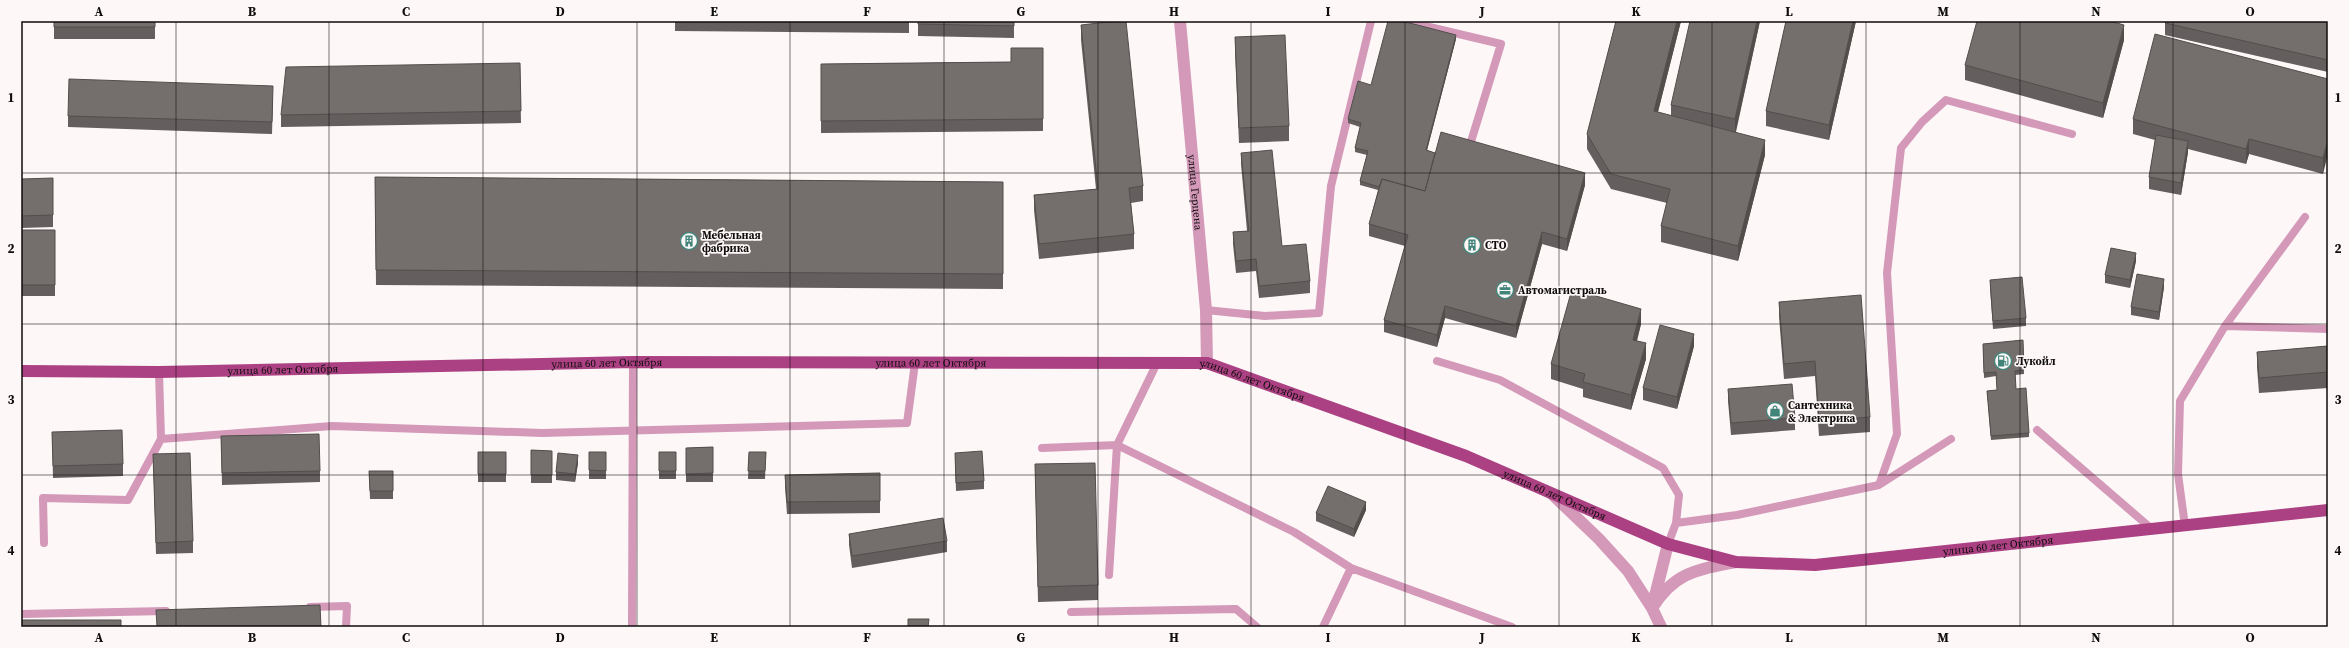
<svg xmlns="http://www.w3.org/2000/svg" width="2349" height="648" font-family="'Source Serif 4',serif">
  <rect width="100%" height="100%" fill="#fdf7f7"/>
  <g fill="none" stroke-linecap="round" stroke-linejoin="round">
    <path stroke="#d498b8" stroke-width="8" d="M1404,21L1501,44L1469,148
      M1206,310L1265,316L1319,313L1331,186L1371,21
      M2225,326L2328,329
      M1437,361L1500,380L1663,468L1679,495L1676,523L1668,544
      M159,372L161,439L332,426L542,433L907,423L915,363
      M2037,430L2153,530
      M1042,448L1117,445L1294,532L1351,568L1512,627
      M1879,485L1897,434L1887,273L1901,148L1922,122L1946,100L2072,134
      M1676,523L1737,515L1879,485L1951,439
      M2185,526L2178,474L2180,401L2225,326L2305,217
      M44,543L43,498L128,500L161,439
      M1109,575L1117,445L1157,363
      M310,607L347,606L346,627
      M1071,612L1236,609L1257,627
      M21,614L166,611
      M632,627L633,362
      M1323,627L1351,568"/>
    <path stroke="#d498b8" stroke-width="12" id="s1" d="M1180,21L1206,310L1207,363"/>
    <path stroke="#d498b8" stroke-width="12" d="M1552,494L1599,539L1628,571L1652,608C1675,572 1696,570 1736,562
      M1661,627L1652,608L1668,544"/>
    <path stroke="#ab4082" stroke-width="12" id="s2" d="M21,371L159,372L633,362L1207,363L1466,456L1668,544L1736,562L1815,565L2328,510"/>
  </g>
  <path fill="#645f5e" d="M54,21H155V39H54Z
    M675,21H909V33L675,31Z
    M918,21H1014V38L918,36Z
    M1616,21H1681L1658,112L1671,116V105L1760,21L1736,132L1765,155L1738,261L1661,242V226L1667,203L1611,189L1587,149V134Z
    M1786,21H1856L1829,140L1766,126V111Z
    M2328,21V72L2165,35V23Z
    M1081,25L1143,186V201L1131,203L1134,234V249L1039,259L1034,210V195L1096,189L1081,40Z
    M1235,37L1289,126V141L1239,143L1235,52Z
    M1456,39L1427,150L1435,153L1585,185L1567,251L1542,244L1516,338L1445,318L1437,347L1384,332V320L1405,246L1369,236V224L1378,190L1360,185V181L1367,155L1355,152V148L1360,127L1348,123V119L1371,85Z
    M2124,40L2103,118L1965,80V65Z
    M1043,48V131L821,133V64L1011,62Z
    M520,63L521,123L281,127V115Z
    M2328,79L2323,174L2249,154L2246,164L2188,149V152L2181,195L2149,189V177L2155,140L2133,134V119Z
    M273,98L272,134L68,127V116Z
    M1241,153L1282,246L1310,281V293L1259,298L1256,271L1236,273L1233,244V232L1247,231L1241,164Z
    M375,177L1003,182V289L376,285Z
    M21,179L53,215V227L21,228Z
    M21,230H55V296H21Z
    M2136,261L2130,288L2105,283V275Z
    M1990,280L2026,318V326L1993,329L1990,288Z
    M2164,287L2159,320L2131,315V307Z
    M1779,302L1870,417V432L1819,436L1815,376L1784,379L1779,317Z
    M1641,324L1637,341L1646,359L1631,410L1583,397V389L1551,379V364Z
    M2023,340L2024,374L2015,375L2016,389L2029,433V437L1991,440L1987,391L1997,390L1996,376L1984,378L1983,344Z
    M1694,346L1677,409L1643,400V388Z
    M2328,346V388L2259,393L2257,367V352Z
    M1728,389L1795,418V430L1731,435L1728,401Z
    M52,432L123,464V476L53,478Z
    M221,436L320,471V482L222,485Z
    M713,447V482H686V448Z
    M531,450L552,451V483H531Z
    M478,452H506V482H478Z
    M589,452H606V479H589Z
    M659,452H676V479H659Z
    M749,452H766L765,479H748Z
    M955,453L984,481V489L956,491Z
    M153,454L193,541V553L156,554Z
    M578,463L575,482L556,480V472Z
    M1035,464L1098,585V600L1038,602Z
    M369,471H393V499H370Z
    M880,473V513L787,514L785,487V475Z
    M1366,510L1354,537L1316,521V513Z
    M849,534L947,541V552L852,568L849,545Z"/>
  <path fill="#514e4c" d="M1677,21H1681L1654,127V111Z
    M1757,21H1760L1735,134V119Z
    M1853,21H1856L1829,140V125Z
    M2124,25V40L2103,118V103Z
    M1456,35V39L1426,154V150Z
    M2249,139V154L2246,164V149Z
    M2328,139V154L2323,174V158Z
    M1765,140V155L1738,261V246Z
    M2188,141V152L2181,195V183Z
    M1585,173V185L1567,251V239Z
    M1542,232V244L1516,338V326Z
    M2136,253V261L2130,288V280Z
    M2164,279V287L2159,320V312Z
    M1445,306V318L1437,347V335Z
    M1641,309V324L1633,355V340Z
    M1694,334V346L1677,409V397Z
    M1646,343V359L1631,410V395Z
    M578,455V463L575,482V474Z
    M1366,502V510L1354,537V529Z"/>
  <path fill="#746f6d" stroke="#514e4c" d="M54,21H155V27H54Z
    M851,21H909V22Z
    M918,21H1014V26L918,24Z
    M1116,21H1126L1143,186L1129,188L1134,234L1039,244L1034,195L1098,189L1081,25Z
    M1388,21H1402L1456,35L1426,150L1435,153L1425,191L1382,179L1379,187L1360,181L1368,151L1355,148L1361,123L1348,119L1358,81L1371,85Z
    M1616,21H1677L1654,111L1765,140L1738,246L1661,226L1670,189L1611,174L1587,134Z
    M1690,21H1757L1735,119L1671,105Z
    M1786,21H1853L1829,125L1766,111Z
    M1977,21H2110L2124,25L2103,103L1965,65Z
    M2166,21H2328V60L2165,23Z
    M2155,34L2328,79V139L2323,158L2249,139L2246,149L2133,119Z
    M1285,35L1289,126L1239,128L1235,37Z
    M1011,48H1043V119L821,121V64L1011,62Z
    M520,63L521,111L281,115L286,67Z
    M69,79L273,86L272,122L68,116Z
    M1441,132L1585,173L1567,239L1542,232L1516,326L1445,306L1437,335L1384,320L1408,235L1369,224L1382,179L1425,191Z
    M2156,135L2188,141L2181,183L2149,177Z
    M1272,150L1282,246L1306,244L1310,281L1259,286L1256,259L1236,261L1233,232L1249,231L1241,153Z
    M375,177L1003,182V274L376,270Z
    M53,178V215L21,216V179Z
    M21,230H55V285H21Z
    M2111,248L2136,253L2130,280L2105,275Z
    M2137,274L2164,279L2159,312L2131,307Z
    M2022,277L2026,318L1993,321L1990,280Z
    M1572,289L1641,309L1633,340L1646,343L1631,395L1583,382L1585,374L1551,364Z
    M1861,295L1870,417L1819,421L1815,361L1784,364L1779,302Z
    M1660,325L1694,334L1677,397L1643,388Z
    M2023,340L2024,370L2015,371L2016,389L2026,388L2029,433L1991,436L1987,391L1997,390L1996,372L1984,373L1983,344Z
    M2328,346V372L2259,378L2257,352Z
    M1792,384L1795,418L1731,423L1728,389Z
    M122,430L123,464L53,466L52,432Z
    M319,434L320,471L222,473L221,436Z
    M713,447V473L686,474V448Z
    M531,450L552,451V475H531Z
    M982,451L984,481L956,483L955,453Z
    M478,452H506V474H478Z
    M589,452H606V471L589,470Z
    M659,452H676V471H659Z
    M749,452H766L765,471H748Z
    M190,453L193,541L156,543L153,454Z
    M558,453L578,455L575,474L556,472Z
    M1095,463L1098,585L1038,587L1035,464Z
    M369,471H393V491H370Z
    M880,473V501L787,502L785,475Z
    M1328,486L1366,502L1354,529L1316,513Z
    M943,518L947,541L852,556L849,534Z
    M320,605L321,627H157L156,610Z
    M908,619H929L928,627H908Z
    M21,620H121V627H21Z"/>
  <path fill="none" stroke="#0f0d0d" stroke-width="1" stroke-opacity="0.55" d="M176,21V627M329,21V627M483,21V627M637,21V627M790,21V627M944,21V627M1098,21V627M1251,21V627M1405,21V627M1559,21V627M1712,21V627M1866,21V627M2020,21V627M2173,21V627M21,173H2328M21,324H2328M21,475H2328"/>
  <defs>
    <g id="building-ring" transform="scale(0.9)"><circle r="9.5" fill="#fdf7f7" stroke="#41857a" stroke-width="1.5"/><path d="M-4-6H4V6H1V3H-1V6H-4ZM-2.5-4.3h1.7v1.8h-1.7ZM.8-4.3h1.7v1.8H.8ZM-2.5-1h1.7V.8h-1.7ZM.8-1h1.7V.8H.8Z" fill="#41857a"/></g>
    <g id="office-ring" transform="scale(0.9)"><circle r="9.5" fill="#fdf7f7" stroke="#41857a" stroke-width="1.5"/><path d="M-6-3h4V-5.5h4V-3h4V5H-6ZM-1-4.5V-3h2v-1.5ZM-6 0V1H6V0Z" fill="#41857a"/></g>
    <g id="fuel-ring" transform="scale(0.9)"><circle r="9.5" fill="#fdf7f7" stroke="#41857a" stroke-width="1.5"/><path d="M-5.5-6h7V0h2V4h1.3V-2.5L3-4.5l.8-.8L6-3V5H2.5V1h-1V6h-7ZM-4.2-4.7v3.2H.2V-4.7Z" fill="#41857a"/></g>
    <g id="shop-ring" transform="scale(0.9)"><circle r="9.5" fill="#fdf7f7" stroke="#41857a" stroke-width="1.5"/><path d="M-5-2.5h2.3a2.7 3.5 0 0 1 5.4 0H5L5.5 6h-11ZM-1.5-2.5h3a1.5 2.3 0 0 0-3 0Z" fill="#41857a"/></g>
  </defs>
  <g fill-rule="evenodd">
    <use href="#building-ring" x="689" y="241"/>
    <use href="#building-ring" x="1472" y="245"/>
    <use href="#office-ring" x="1505" y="290"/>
    <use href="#fuel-ring" x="2003" y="361"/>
    <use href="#shop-ring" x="1775" y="411"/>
  </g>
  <g text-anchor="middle" stroke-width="3.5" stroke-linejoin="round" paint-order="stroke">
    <g font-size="11" fill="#0f0d0d" stroke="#fdf7f7">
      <text dy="4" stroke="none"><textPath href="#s1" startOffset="172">улица Герцена</textPath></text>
      <text dy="4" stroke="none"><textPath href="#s2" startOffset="586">улица 60 лет Октября</textPath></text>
      <text dy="4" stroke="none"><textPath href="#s2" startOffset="910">улица 60 лет Октября</textPath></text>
      <text dy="4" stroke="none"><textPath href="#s2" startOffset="262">улица 60 лет Октября</textPath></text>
      <text dy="4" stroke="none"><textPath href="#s2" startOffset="1234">улица 60 лет Октября</textPath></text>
      <text dy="4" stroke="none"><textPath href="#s2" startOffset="1558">улица 60 лет Октября</textPath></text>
      <text dy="4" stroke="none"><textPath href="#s2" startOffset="2015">улица 60 лет Октября</textPath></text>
    </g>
    <g font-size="11" font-weight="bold" fill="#0f0d0d" stroke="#fdf7f7" text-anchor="start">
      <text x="702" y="239">Мебельная<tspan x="702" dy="13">фабрика</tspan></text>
      <text x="1485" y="249">СТО</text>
      <text x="1518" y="294">Автомагистраль</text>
      <text x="2016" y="365">Лукойл</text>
      <text x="1788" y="409">Сантехника<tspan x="1788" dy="13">&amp; Электрика</tspan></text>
    </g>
  </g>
  <rect width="2349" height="648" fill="none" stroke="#fdf7f7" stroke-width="44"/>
  <rect x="22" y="22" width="2305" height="604" fill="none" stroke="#0f0d0d" stroke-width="1.5"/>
  <g font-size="13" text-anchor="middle" font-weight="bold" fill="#0f0d0d">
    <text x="99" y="16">A</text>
    <text x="252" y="16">B</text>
    <text x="406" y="16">C</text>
    <text x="560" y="16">D</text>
    <text x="714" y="16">E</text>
    <text x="867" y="16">F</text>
    <text x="1021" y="16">G</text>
    <text x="1174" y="16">H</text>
    <text x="1328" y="16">I</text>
    <text x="1482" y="16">J</text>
    <text x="1636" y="16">K</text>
    <text x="1789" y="16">L</text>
    <text x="1943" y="16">M</text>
    <text x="2096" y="16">N</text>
    <text x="2250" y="16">O</text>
    <text x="11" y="102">1</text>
    <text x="2338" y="102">1</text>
    <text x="11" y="253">2</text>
    <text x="2338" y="253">2</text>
    <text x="11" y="404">3</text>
    <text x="2338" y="404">3</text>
    <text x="11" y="555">4</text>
    <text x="2338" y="555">4</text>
    <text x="99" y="642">A</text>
    <text x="252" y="642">B</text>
    <text x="406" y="642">C</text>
    <text x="560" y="642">D</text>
    <text x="714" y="642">E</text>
    <text x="867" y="642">F</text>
    <text x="1021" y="642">G</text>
    <text x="1174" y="642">H</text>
    <text x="1328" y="642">I</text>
    <text x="1482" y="642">J</text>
    <text x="1636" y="642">K</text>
    <text x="1789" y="642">L</text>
    <text x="1943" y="642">M</text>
    <text x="2096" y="642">N</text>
    <text x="2250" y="642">O</text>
  </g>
</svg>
